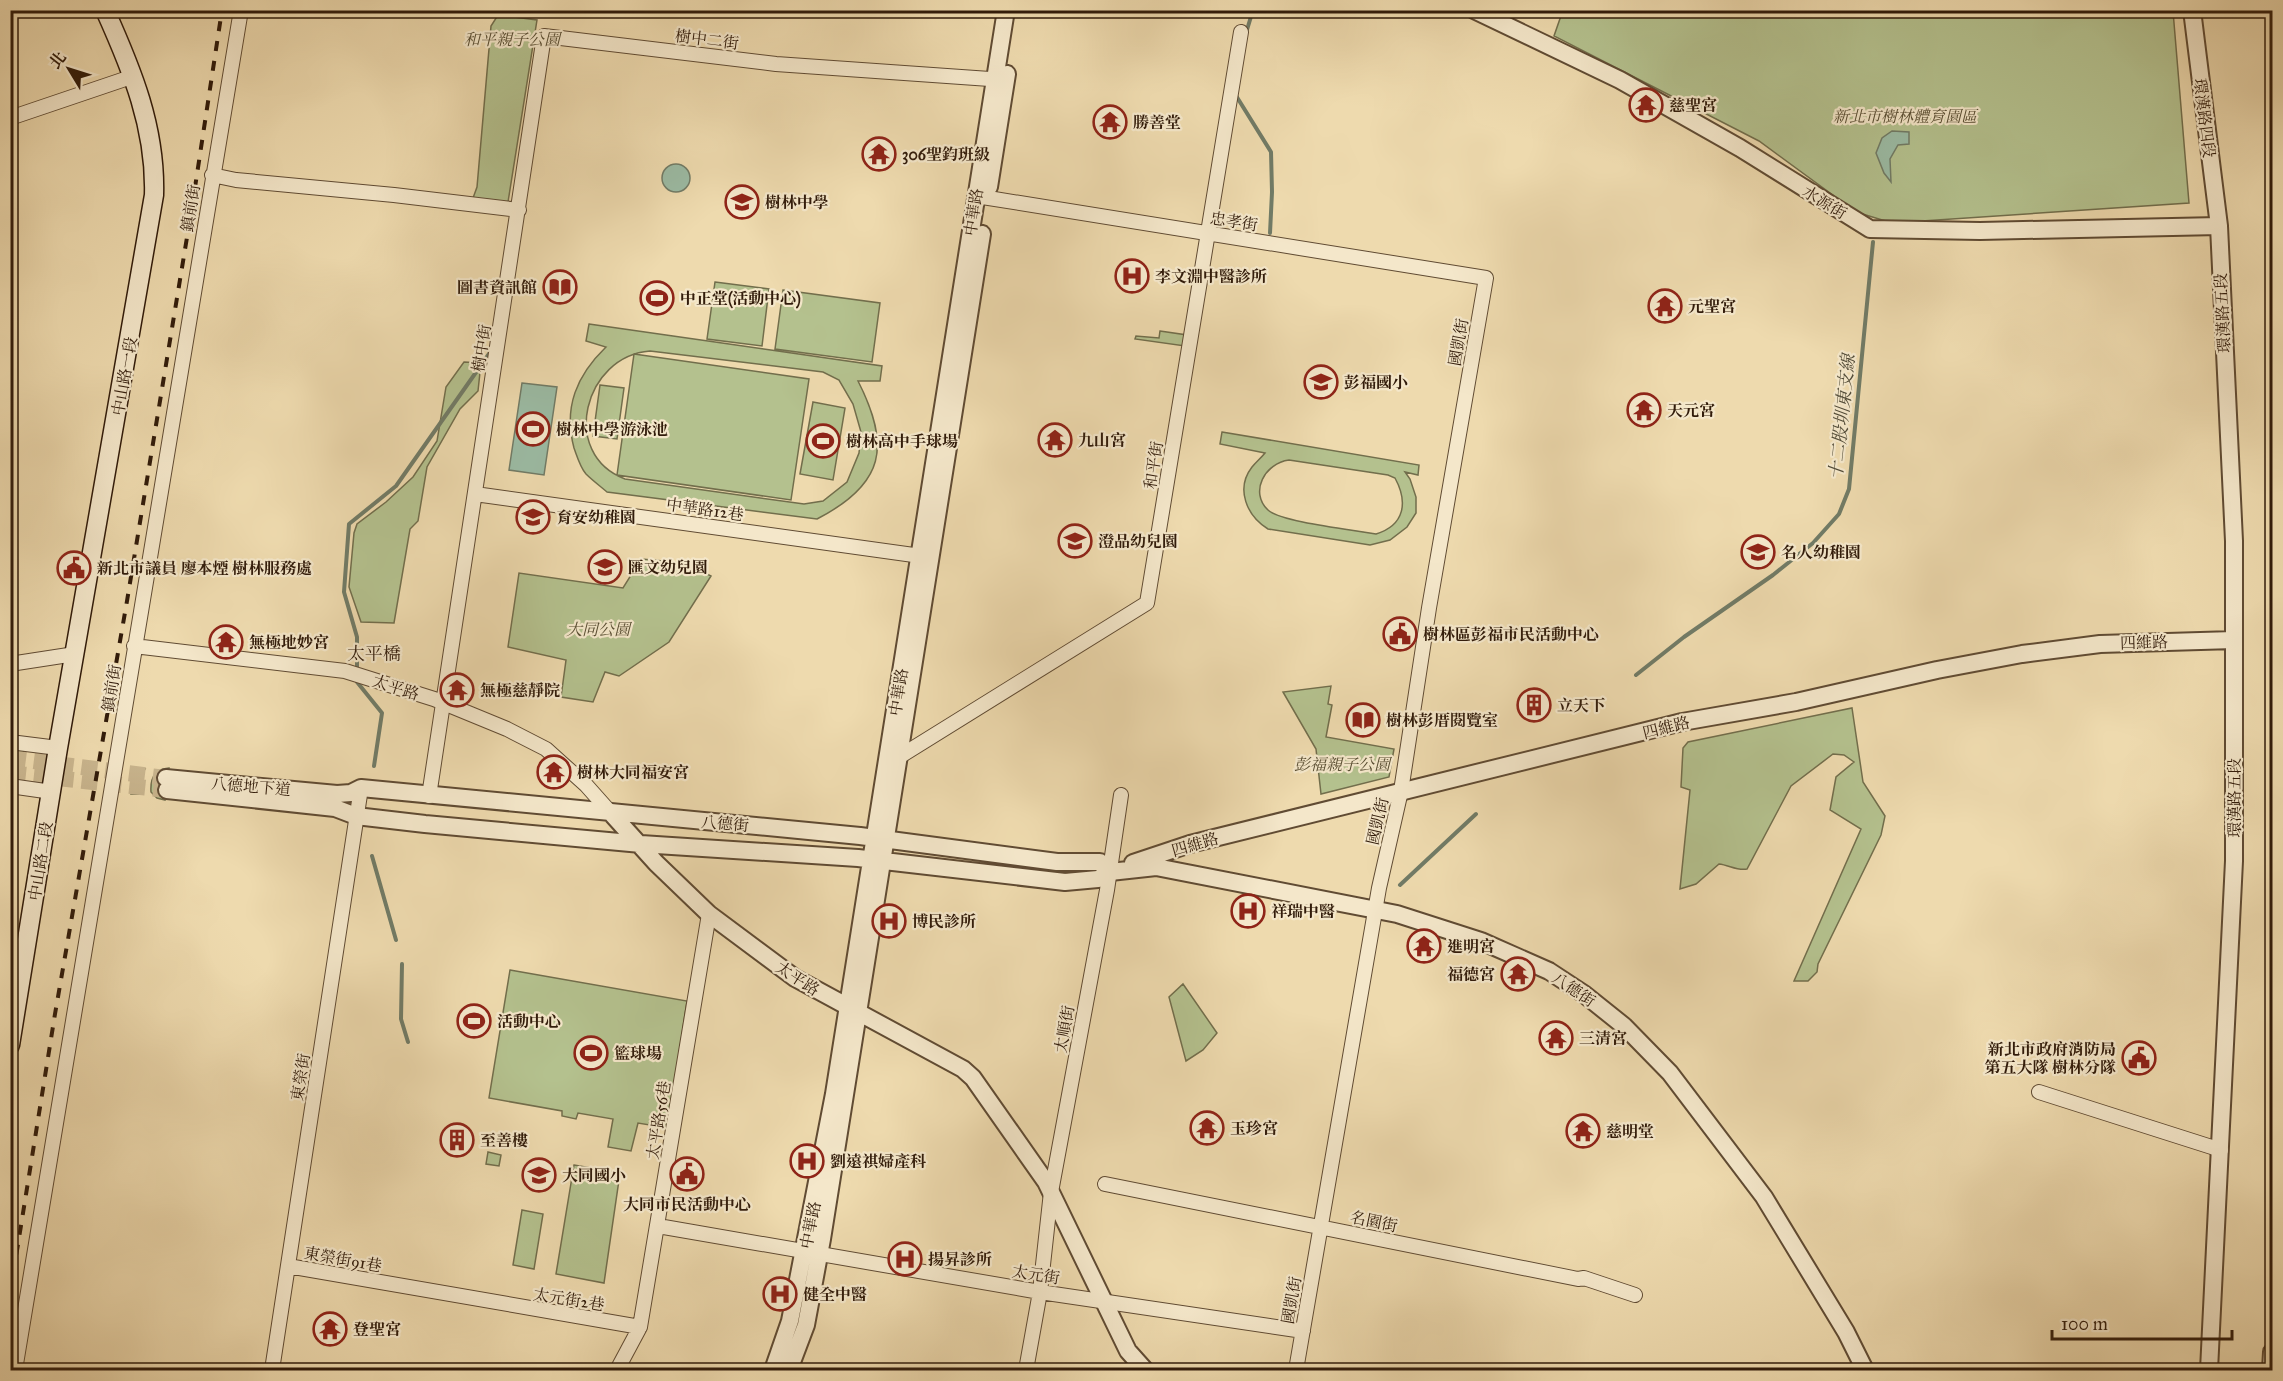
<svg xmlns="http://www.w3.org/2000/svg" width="2283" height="1381" font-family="'IM FELL Great Primer','Noto Serif TC',serif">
  <rect width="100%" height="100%" fill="#eedaae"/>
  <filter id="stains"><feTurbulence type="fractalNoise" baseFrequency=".00333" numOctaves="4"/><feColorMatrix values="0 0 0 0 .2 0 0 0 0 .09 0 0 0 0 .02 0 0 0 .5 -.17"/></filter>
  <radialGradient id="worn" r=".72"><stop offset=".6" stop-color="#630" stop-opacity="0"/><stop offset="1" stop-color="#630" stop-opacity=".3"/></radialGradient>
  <path fill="#b4c18e" stroke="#726e4c" stroke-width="1.5" fill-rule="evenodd" d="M1563,10L2173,11L2189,203L1892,223L1856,212L1759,141L1554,36Z
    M498,15L537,20L508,202L473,198L477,187L491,26Z
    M715,282L769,289L762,346L707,339Z
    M783,290L880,303L872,362L775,349Z
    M589,324L882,366L880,381H858C891,446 885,484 817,519L607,492C600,486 592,480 586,474C580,467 577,456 574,448C563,407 577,375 606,347L586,341ZM650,351L823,372L839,380L853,404L861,432L859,453L847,482L823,501L804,504L625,479C559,454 584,356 650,351Z
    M1160,331L1187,335L1185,346L1135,339L1136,336L1159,338Z
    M634,354L809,379L791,500L617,475Z
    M464,362L481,363L478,391L460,409L427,467L418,521L410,529L394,623L361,622L349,587L354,533L357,524L386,502L413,477L437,441L446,387Z
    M600,385L624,388L617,439L593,436Z
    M813,402L845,408L833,480L800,474Z
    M1222,432L1419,465L1418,475L1405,472L1410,479L1416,497V513L1407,527L1390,540L1370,545L1268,529C1247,516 1235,489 1252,467C1256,462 1261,458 1265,453L1220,444ZM1289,460L1388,475L1395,478C1408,502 1405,525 1376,534C1356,530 1280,522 1268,510C1249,492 1265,463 1289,460Z
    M641,559L686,563L711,576L669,642L619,676L605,672L593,702L561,697L566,660L508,647L519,573L623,588Z
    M1331,686L1328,704L1332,705L1326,737L1394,749L1389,777L1321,794L1316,749L1283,692Z
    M1852,708L1863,782L1885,816L1881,835L1818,964L1817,972L1808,981H1794L1861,829L1830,810L1836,777L1854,762L1844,755L1833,754L1791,786L1747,869C1737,871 1729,865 1719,864L1696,884L1680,889L1690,790L1681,787L1683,748L1688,742Z
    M11,746L24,747L22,767L12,766L11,770L21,772L20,780L11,779Z
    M135,768L145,769L139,779L140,794H131Z
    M169,768L165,800L157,798L151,792C150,778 155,769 169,768Z
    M510,970L687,1001L668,1128L638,1123L631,1151L608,1147L613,1119L578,1113L576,1119L562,1116V1111L489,1098Z
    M1183,984L1217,1033L1203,1050L1186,1061L1169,997Z
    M488,1152L501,1155L499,1166L486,1164Z
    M574,1165L620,1173L604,1283L556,1274Z
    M522,1210L543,1214L534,1269L513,1265Z"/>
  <path fill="#9bbba4" stroke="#717b66" stroke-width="1.5" d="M1892,131L1909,132V144L1898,145L1890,159L1891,182L1884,173L1876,153L1882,138Z
    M662 178a14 14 0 1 1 28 0a14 14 0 1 1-28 0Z
    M522,383L557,387L544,475L509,470Z"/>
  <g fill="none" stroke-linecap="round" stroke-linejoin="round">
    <path stroke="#717b66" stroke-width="4" d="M1246,33L1253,10
      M1235,94L1271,152L1272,192L1270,233
      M1636,675L1684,637L1773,575L1813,543L1839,514L1849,489L1873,242
      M374,766L382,713L357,682V637L344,592L349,524L396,486L491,351
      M372,856L396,940
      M1400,885L1476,814
      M402,964L401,1019L408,1042"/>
    <path stroke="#c8b48d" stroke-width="16" stroke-dasharray="16 8" stroke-linecap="butt" d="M10,758L166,778
      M10,773L167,790"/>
    <g stroke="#604b33" stroke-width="16">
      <path id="minor" d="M10,118L134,76
        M212,175L236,180L394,195L519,210
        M976,196L1486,278L1429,608L1401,791L1379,888L1296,1370
        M475,494L928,557
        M134,646L345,671L434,699L507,729L546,749L586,785L610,812
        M10,664L75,654
        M10,742L58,748
        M893,756L899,757L1147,603L1241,32
        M10,786L52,792
        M429,796L544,36L776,64L1004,80
        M2039,1092L2221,1150
        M1105,1184L1578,1279L1584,1278L1635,1295
        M658,1226L1040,1292L1303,1331
        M288,1266L640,1327L709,914
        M15,1370L241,10
        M272,1370L361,788
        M617,1370L640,1327
        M1026,1370L1040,1292L1051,1192L1107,890L1121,795"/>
    </g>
    <g stroke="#604b33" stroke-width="20">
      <path id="tertiary" d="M1474,10L1620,80L1740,148L1870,229L1980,231L2219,226
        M2192,10L2219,226L2234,541V861L2209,1370
        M989,187L1007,74
        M166,778L337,794L351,793L361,788L860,836L1057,862H1100L1110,872
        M167,790L335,808L356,816L425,824L641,844L858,858L1065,882L1098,879L1110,872L1156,867L1397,914L1481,941L1549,971L1584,994L1624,1026L1670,1073L1764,1197L1846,1332L1865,1370
        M610,812L656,863L709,914L795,978L963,1069L973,1078L1046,1182L1128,1351L1145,1370
        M1133,863L1190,844L1682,722L1796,702L1937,670L2022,654L2100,644L2234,640
        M773,1370L790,1321L834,1094L1006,10
        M789,1370L806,1325L822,1239L982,234
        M2271,1370L2272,1352"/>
    </g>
    <g stroke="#311b0a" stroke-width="21">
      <path id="secondary" d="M10,1045L58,748L154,195C156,128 132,70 105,10"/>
    </g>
    <use href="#minor" stroke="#f4e7ca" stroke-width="14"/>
    <use href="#tertiary" stroke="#f4e7ca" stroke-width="16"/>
    <use href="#secondary" stroke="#f4e7ca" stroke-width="18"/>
    <path stroke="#311b0a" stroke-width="4" stroke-dasharray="10 10" stroke-linecap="butt" d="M10,1294L55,1014L127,601L192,207L222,10"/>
  </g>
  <defs>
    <g id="temple-ring" transform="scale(1.725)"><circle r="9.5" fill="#f4e7ca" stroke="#8f2418" stroke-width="1.5"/><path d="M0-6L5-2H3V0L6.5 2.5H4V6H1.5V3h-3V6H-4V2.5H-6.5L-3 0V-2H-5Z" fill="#8f2418"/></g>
    <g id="school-ring" transform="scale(1.725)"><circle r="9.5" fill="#f4e7ca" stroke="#8f2418" stroke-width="1.5"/><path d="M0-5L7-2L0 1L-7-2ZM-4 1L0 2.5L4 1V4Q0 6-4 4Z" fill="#8f2418"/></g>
    <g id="hospital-ring" transform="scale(1.725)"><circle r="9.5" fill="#f4e7ca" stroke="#8f2418" stroke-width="1.5"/><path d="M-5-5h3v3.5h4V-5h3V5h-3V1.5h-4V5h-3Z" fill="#8f2418"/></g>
    <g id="library-ring" transform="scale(1.725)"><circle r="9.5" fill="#f4e7ca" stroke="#8f2418" stroke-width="1.5"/><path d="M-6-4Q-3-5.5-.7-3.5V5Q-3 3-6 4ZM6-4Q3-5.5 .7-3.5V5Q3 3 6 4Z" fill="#8f2418"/></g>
    <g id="stadium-ring" transform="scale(1.725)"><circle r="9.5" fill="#f4e7ca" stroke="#8f2418" stroke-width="1.5"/><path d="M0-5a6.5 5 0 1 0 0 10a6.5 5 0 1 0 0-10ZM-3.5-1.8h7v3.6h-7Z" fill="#8f2418"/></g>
    <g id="civic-ring" transform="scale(1.725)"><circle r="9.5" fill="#f4e7ca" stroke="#8f2418" stroke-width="1.5"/><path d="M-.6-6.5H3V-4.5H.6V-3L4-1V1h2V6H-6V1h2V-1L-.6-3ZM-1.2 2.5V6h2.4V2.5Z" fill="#8f2418"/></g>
    <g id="building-ring" transform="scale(1.725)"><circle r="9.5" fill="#f4e7ca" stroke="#8f2418" stroke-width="1.5"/><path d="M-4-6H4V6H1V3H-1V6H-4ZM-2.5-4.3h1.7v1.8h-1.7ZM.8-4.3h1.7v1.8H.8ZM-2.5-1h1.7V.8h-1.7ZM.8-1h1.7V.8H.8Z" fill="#8f2418"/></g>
  </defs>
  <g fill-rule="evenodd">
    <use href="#temple-ring" x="1646" y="105"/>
    <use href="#temple-ring" x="1110" y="122"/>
    <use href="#temple-ring" x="879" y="154"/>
    <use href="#school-ring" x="742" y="202"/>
    <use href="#hospital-ring" x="1132" y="276"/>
    <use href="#library-ring" x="560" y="287"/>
    <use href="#stadium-ring" x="657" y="298"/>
    <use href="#temple-ring" x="1665" y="306"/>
    <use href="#school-ring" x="1321" y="382"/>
    <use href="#temple-ring" x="1644" y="410"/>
    <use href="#stadium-ring" x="533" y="429"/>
    <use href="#temple-ring" x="1055" y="440"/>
    <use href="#stadium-ring" x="823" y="441"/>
    <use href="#school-ring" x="533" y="517"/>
    <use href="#school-ring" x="1075" y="541"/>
    <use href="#school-ring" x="1758" y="552"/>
    <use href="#school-ring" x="605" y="567"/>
    <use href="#civic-ring" x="74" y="568"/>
    <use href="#civic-ring" x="1400" y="634"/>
    <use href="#temple-ring" x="226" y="642"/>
    <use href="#temple-ring" x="457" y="690"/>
    <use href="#building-ring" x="1534" y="705"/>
    <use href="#library-ring" x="1363" y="720"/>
    <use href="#temple-ring" x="554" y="772"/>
    <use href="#hospital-ring" x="1248" y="911"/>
    <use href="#hospital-ring" x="889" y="921"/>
    <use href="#temple-ring" x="1424" y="946"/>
    <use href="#temple-ring" x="1518" y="974"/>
    <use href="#stadium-ring" x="474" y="1021"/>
    <use href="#temple-ring" x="1556" y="1038"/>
    <use href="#stadium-ring" x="591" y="1053"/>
    <use href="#civic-ring" x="2139" y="1058"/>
    <use href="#temple-ring" x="1207" y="1128"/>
    <use href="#temple-ring" x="1583" y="1131"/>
    <use href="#building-ring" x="457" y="1140"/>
    <use href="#hospital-ring" x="807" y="1161"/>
    <use href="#civic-ring" x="687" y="1174"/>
    <use href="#school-ring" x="539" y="1175"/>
    <use href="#hospital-ring" x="905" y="1259"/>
    <use href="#hospital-ring" x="780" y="1294"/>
    <use href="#temple-ring" x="330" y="1329"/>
  </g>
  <g text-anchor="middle" stroke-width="4.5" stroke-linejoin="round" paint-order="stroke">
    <g font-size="16" font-style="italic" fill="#584d32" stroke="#f4e7ca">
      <text x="512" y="45">和平親子公園</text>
      <text x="1905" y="122">新北市樹林體育園區</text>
      <text x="598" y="635">大同公園</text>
      <text x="1342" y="770">彭福親子公園</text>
    </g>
    <g font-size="16" fill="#311b0a" stroke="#f4e7ca">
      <text transform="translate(707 39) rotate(7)" y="6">樹中二街</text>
      <text transform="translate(2205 118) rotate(83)" y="6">環漢路四段</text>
      <text transform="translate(1825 202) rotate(31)" y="6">水源街</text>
      <text transform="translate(190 208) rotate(-81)" y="6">鎮前街</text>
      <text transform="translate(973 212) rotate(-81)" y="6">中華路</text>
      <text transform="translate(1234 221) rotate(9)" y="6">忠孝街</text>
      <text transform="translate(2222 313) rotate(-93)" y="6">環漢路五段</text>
      <text transform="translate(1458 342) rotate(-80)" y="6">國凱街</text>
      <text transform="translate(481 348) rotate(-81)" y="6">樹中街</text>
      <text transform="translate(124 376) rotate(-80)" y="6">中山路一段</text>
      <text transform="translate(1153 465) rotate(-81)" y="6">和平街</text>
      <text transform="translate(705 509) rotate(8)" y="6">中華路12巷</text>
      <text transform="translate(2144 642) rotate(-2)" y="6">四維路</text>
      <text transform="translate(396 687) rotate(18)" y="6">太平路</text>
      <text transform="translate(111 688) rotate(-81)" y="6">鎮前街</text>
      <text transform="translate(898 692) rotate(-81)" y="6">中華路</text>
      <text transform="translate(1666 727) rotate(-14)" y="6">四維路</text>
      <text transform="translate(251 786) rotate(5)" y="6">八德地下道</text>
      <text transform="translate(2234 798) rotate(-90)" y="6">環漢路五段</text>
      <text transform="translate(1377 821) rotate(-77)" y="6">國凱街</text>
      <text transform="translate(725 823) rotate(5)" y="6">八德街</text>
      <text transform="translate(1195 844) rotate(-16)" y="6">四維路</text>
      <text transform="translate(40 861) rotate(-81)" y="6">中山路二段</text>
      <text transform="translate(798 978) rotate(33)" y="6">太平路</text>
      <text transform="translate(1574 989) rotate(34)" y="6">八德街</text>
      <text transform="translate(1064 1029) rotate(-80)" y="6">太順街</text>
      <text transform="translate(300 1077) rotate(-81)" y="6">東榮街</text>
      <text transform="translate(658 1120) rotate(-81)" y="6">太平路56巷</text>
      <text transform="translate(1374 1221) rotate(12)" y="6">名園街</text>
      <text transform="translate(810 1225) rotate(-79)" y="6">中華路</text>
      <text transform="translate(343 1259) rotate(10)" y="6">東榮街91巷</text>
      <text transform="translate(1036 1274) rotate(9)" y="6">太元街</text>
      <text transform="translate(569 1299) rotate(9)" y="6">太元街2巷</text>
      <text transform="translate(1291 1300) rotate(-80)" y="6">國凱街</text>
    </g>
    <g font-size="16" font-weight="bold" fill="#311b0a" stroke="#f4e7ca" text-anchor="start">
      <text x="1669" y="111">慈聖宮</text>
      <text x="1133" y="128">勝善堂</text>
      <text x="902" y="160">306聖鈞班級</text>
      <text x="765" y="208">樹林中學</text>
      <text x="1155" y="282">李文淵中醫診所</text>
      <text x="537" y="293" text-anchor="end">圖書資訊館</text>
      <text x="680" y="304">中正堂(活動中心)</text>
      <text x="1688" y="312">元聖宮</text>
      <text x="1344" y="388">彭福國小</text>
      <text x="1667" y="416">天元宮</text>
      <text x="556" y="435">樹林中學游泳池</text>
      <text x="1078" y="446">九山宮</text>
      <text x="846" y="447">樹林高中手球場</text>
      <text x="556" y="523">育安幼稚園</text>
      <text x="1098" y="547">澄品幼兒園</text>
      <text x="1781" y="558">名人幼稚園</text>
      <text x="628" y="573">匯文幼兒園</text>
      <text x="97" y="574">新北市議員 廖本煙 樹林服務處</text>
      <text x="1423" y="640">樹林區彭福市民活動中心</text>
      <text x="249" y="648">無極地妙宮</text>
      <text x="480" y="696">無極慈靜院</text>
      <text x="1557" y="711">立天下</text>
      <text x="1386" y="726">樹林彭厝閱覽室</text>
      <text x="577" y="778">樹林大同福安宮</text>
      <text x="1271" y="917">祥瑞中醫</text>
      <text x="912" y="927">博民診所</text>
      <text x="1447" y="952">進明宮</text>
      <text x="1495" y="980" text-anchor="end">福德宮</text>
      <text x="497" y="1027">活動中心</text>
      <text x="1579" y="1044">三清宮</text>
      <text x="2116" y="1055" text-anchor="end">新北市政府消防局<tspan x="2116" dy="18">第五大隊 樹林分隊</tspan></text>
      <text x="614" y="1059">籃球場</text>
      <text x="1230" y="1134">玉珍宮</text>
      <text x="1606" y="1137">慈明堂</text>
      <text x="480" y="1146">至善樓</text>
      <text x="830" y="1167">劉遠祺婦產科</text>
      <text x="562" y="1181">大同國小</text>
      <text x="687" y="1210" text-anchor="middle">大同市民活動中心</text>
      <text x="928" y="1265">揚昇診所</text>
      <text x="803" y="1300">健全中醫</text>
      <text x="353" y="1335">登聖宮</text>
    </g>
    <g font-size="18" font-style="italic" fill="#514b38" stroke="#f4e7ca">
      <text transform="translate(1842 417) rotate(-84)" y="6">十二股圳東支線</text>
    </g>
    <g font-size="18" fill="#311b0a" stroke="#f4e7ca">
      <text x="374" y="660">太平橋</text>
    </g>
  </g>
  <rect width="2283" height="1381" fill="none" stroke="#eedaae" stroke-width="36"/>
  <rect x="12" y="12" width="2259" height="1357" fill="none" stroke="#311b0a" stroke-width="3"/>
  <rect x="18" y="18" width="2247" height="1345" fill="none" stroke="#311b0a" stroke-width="1.5"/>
  <g transform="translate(69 69) rotate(308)" stroke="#f4e7ca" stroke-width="4.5" paint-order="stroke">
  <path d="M0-4.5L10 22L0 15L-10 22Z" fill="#311b0a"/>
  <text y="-9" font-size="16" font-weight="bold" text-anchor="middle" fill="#311b0a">北</text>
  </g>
  <path d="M2052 1330v9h180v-9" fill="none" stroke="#311b0a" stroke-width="3"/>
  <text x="2061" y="1330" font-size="18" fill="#311b0a" stroke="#f4e7ca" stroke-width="4.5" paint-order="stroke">100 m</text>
  <rect width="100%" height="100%" filter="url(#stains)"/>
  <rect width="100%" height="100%" fill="url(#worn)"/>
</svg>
